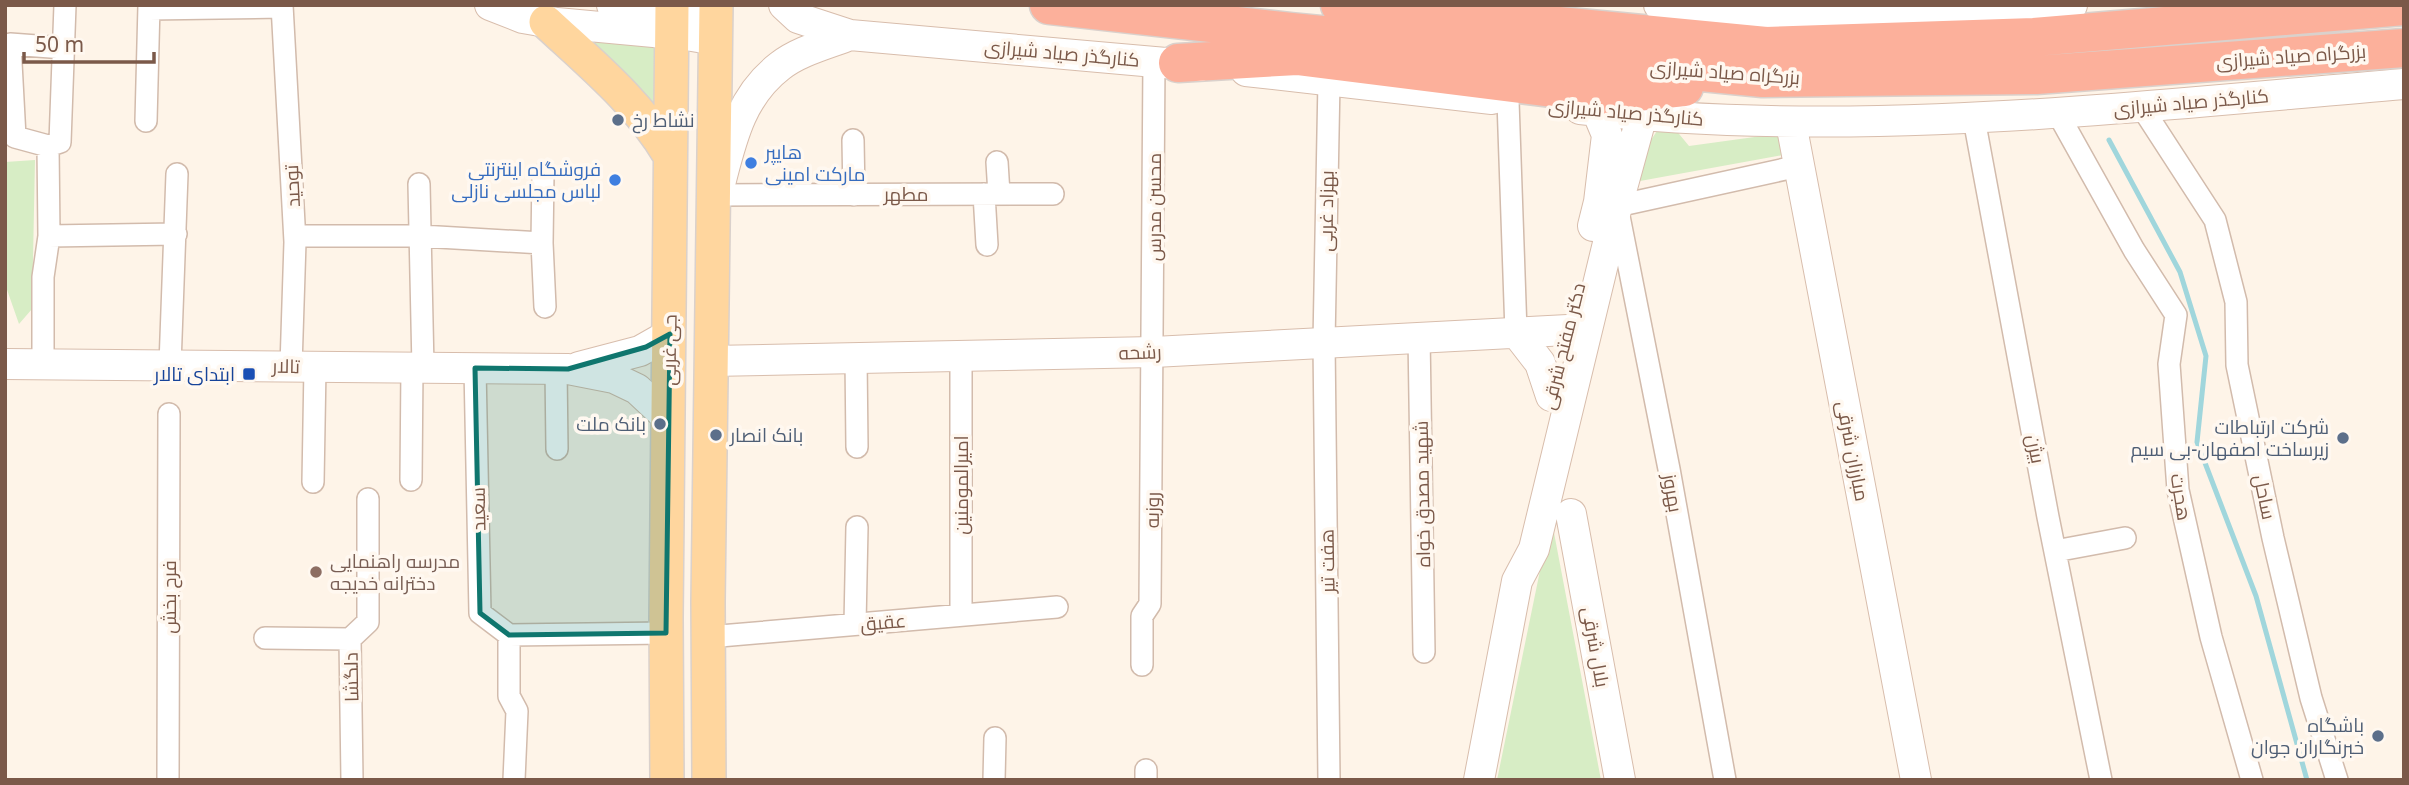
<svg xmlns="http://www.w3.org/2000/svg" width="2409" height="785" font-family="'Noto Sans',Cairo,sans-serif">
  <rect width="100%" height="100%" fill="#fef4e8"/>
  <path fill="#d7edc5" d="M573,37L656,44L653,115Z
    M1675,129L1689,146L1783,133V155L1640,181L1643,152L1657,131Z
    M35,160L32,309L19,324L5,284V162Z
    M1551,517L1601,780H1497Z"/>
  <g fill="none" stroke-linecap="round" stroke-linejoin="round">
    <path stroke="#a0d6dc" stroke-width="5" d="M2109,140L2180,272L2206,356L2197,442L2256,596L2307,780"/>
    <g stroke="#d2bbac" stroke-width="24">
      <path id="street" d="M282,5L295,242L291,366
        M149,9L282,7
        M64,48L10,44L15,137L48,146L60,142L65,5
        M1329,81L1324,342L1329,780
        M1508,101L1516,332
        M2141,106L2215,220L2236,302L2237,365L2273,538L2311,698L2337,780
        M2057,112L2134,250L2176,315L2169,364L2178,490L2211,637L2252,780
        M1974,119L2048,517L2101,780
        M146,121L149,5
        M853,140L854,195
        M997,162L999,194
        M543,174L542,243L545,307
        M419,184L423,368
        M984,194L987,245
        M717,195L1053,194
        M49,236L176,234
        M295,236H421L542,243
        M1419,336L1424,652
        M961,356V615
        M856,358L857,447
        M43,364V277L49,236L48,146
        M170,365L177,174
        M475,368L480,613L509,635
        M556,369L557,449
        M411,480L412,367
        M313,482L315,367
        M2055,551L2125,538
        M855,624L857,527
        M509,635L666,633
        M509,635V696L517,711L514,780
        M708,637L1057,607
        M265,638L350,639
        M1142,665V616L1150,604L1154,61
        M1146,770V780
        M168,780L169,414
        M352,780L350,639L368,622V499
        M994,780L995,738
        M1725,780L1669,469L1617,206L1799,166"/>
    </g>
    <g stroke="#d8bdac" stroke-width="32">
      <path id="secondary" d="M490,5L523,18L546,22L686,35L716,40
        M612,5L672,9L716,18
        M784,5L798,18L850,35L1200,66
        M1659,5L1768,18L1987,12L2072,5
        M1246,71L1492,99
        M1580,109C1854,140 2130,107 2404,84
        M1791,123L1916,780
        M721,180C732,137 742,95 780,66C799,51 827,44 850,35
        M1593,226L1599,202L1607,135L1597,111
        M1516,332L1540,363L1551,396
        M711,361L1154,352L1587,329
        M5,364L568,369L614,378L637,389L668,418
        M579,367L640,351L670,334
        M1571,514L1620,780
        M1479,780L1517,581L1534,549L1617,206L1642,115"/>
    </g>
    <g stroke="#dad1cc" stroke-width="36">
      <path id="primary" d="M546,22C590,63 638,102 669,154
        M667,780L666,618L672,5
        M709,780L708,602L716,5"/>
    </g>
    <g stroke="#dad1cc" stroke-width="41">
      <path id="highway" d="M1049,5L1291,32L1763,78L2036,75L2404,48
        M1340,5L1766,46L2034,37L2404,6
        M1178,63L1297,56L1608,95L1684,87"/>
    </g>
    <use href="#street" stroke="#fff" stroke-width="21"/>
    <use href="#secondary" stroke="#fff" stroke-width="30"/>
    <use href="#primary" stroke="#ffd69e" stroke-width="33"/>
    <use href="#highway" stroke="#fcb09b" stroke-width="38"/>
  </g>
  <path fill="#0f766e" fill-opacity="0.2" stroke="#0f766e" stroke-width="5" stroke-linejoin="round" d="M670,334L666,633L509,635L480,613L475,368L568,369L646,347Z"/>
  <g fill="#5c6f8a" stroke="#fff8f0" stroke-width="2.5">
    <circle cx="618" cy="120" r="7"/>
    <circle cx="660" cy="424" r="7"/>
    <circle cx="716" cy="435" r="7"/>
    <circle cx="2343" cy="438" r="7"/>
    <circle cx="2378" cy="736" r="7"/>
  </g>
  <g fill="#3f7fe0" stroke="#fff8f0" stroke-width="2.5">
    <circle cx="751" cy="163" r="7"/>
    <circle cx="615" cy="180" r="7"/>
  </g>
  <rect fill="#1a4fb4" stroke="#fff8f0" stroke-width="2.5" x="242" y="367" width="14" height="14" rx="3.5"/>
  <circle fill="#8d6e63" stroke="#fff8f0" stroke-width="2.5" cx="316" cy="572" r="7"/>
  <g text-anchor="middle" stroke-width="7" stroke-linejoin="round" paint-order="stroke">
    <g font-size="19" fill="#7b5949" stroke="#fff8f0">
      <text transform="translate(1062 53) rotate(5)" y="7">کنارگذر صیاد شیرازی</text>
      <text transform="translate(2291 56) rotate(-4)" y="7">بزرگراه صیاد شیرازی</text>
      <text transform="translate(1725 72) rotate(4)" y="7">بزرگراه صیاد شیرازی</text>
      <text transform="translate(2191 102) rotate(-5)" y="7">کنارگذر صیاد شیرازی</text>
      <text transform="translate(1626 112) rotate(5)" y="7">کنارگذر صیاد شیرازی</text>
      <text transform="translate(292 186) rotate(-93)" y="7">توحید</text>
      <text x="906" y="201">مطهر</text>
      <text transform="translate(1154 207) rotate(-90)" y="7">محسن مدرس</text>
      <text transform="translate(1326 211) rotate(-89)" y="7">بهزاد غربی</text>
      <text transform="translate(1563 346) rotate(-76)" y="7">دکتر مفتح شرقی</text>
      <text transform="translate(669 350) rotate(-89)" y="7">جی غربی</text>
      <text transform="translate(1140 352) rotate(-2)" y="7">رشحه</text>
      <text transform="translate(286 366) rotate(1)" y="7">تالار</text>
      <text transform="translate(2036 449) rotate(79)" y="7">بیژن</text>
      <text transform="translate(1853 451) rotate(79)" y="7">مبارزان شرقی</text>
      <text transform="translate(961 485) rotate(-90)" y="7">امیرالمومنین</text>
      <text transform="translate(1673 493) rotate(80)" y="7">بهروز</text>
      <text transform="translate(1422 494) rotate(-91)" y="7">شهید مصدق خواه</text>
      <text transform="translate(2181 497) rotate(81)" y="7">هجرت</text>
      <text transform="translate(2265 497) rotate(78)" y="7">ساحل</text>
      <text transform="translate(478 509) rotate(-91)" y="7">سعید</text>
      <text transform="translate(1152 510) rotate(-89)" y="7">روزبه</text>
      <text transform="translate(1327 561) rotate(-91)" y="7">هفت تیر</text>
      <text transform="translate(169 597) rotate(-90)" y="7">فرح بخش</text>
      <text transform="translate(883 622) rotate(-5)" y="7">عقیق</text>
      <text transform="translate(1596 647) rotate(80)" y="7">بلال شرقی</text>
      <text transform="translate(351 677) rotate(-91)" y="7">دلگشا</text>
    </g>
    <g font-size="19" fill="#4e5e75" stroke="#fff8f0" text-anchor="end">
      <text x="632" y="127" text-anchor="start">نشاط رخ</text>
      <text x="646" y="431">بانک ملت</text>
      <text x="2329" y="434">شرکت ارتباطات<tspan x="2329" dy="22">زیرساخت اصفهان-بی سیم</tspan></text>
      <text x="730" y="442" text-anchor="start">بانک انصار</text>
      <text x="2364" y="732">باشگاه<tspan x="2364" dy="22">خبرنگاران جوان</tspan></text>
    </g>
    <g font-size="19" fill="#366cbe" stroke="#fff8f0" text-anchor="start">
      <text x="765" y="159">هایپر<tspan x="765" dy="22">مارکت امینی</tspan></text>
      <text x="601" y="176" text-anchor="end">فروشگاه اینترنتی<tspan x="601" dy="22">لباس مجلسی نازلی</tspan></text>
    </g>
    <g font-size="19" fill="#164399" stroke="#fff8f0" text-anchor="end">
      <text x="235" y="381">ابتدای تالار</text>
    </g>
    <g font-size="19" fill="#785e54" stroke="#fff8f0" text-anchor="start">
      <text x="330" y="568">مدرسه راهنمایی<tspan x="330" dy="22">دخترانه خدیجه</tspan></text>
    </g>
  </g>
  <rect width="2409" height="785" fill="none" stroke="#7b5949" stroke-width="14"/>
  <path d="M24 52v10h130v-10" fill="none" stroke="#7b5949" stroke-width="3.5"/>
  <text x="35" y="52" font-size="21" fill="#7b5949" stroke="#fff8f0" stroke-width="5" paint-order="stroke">50 m</text>
</svg>
